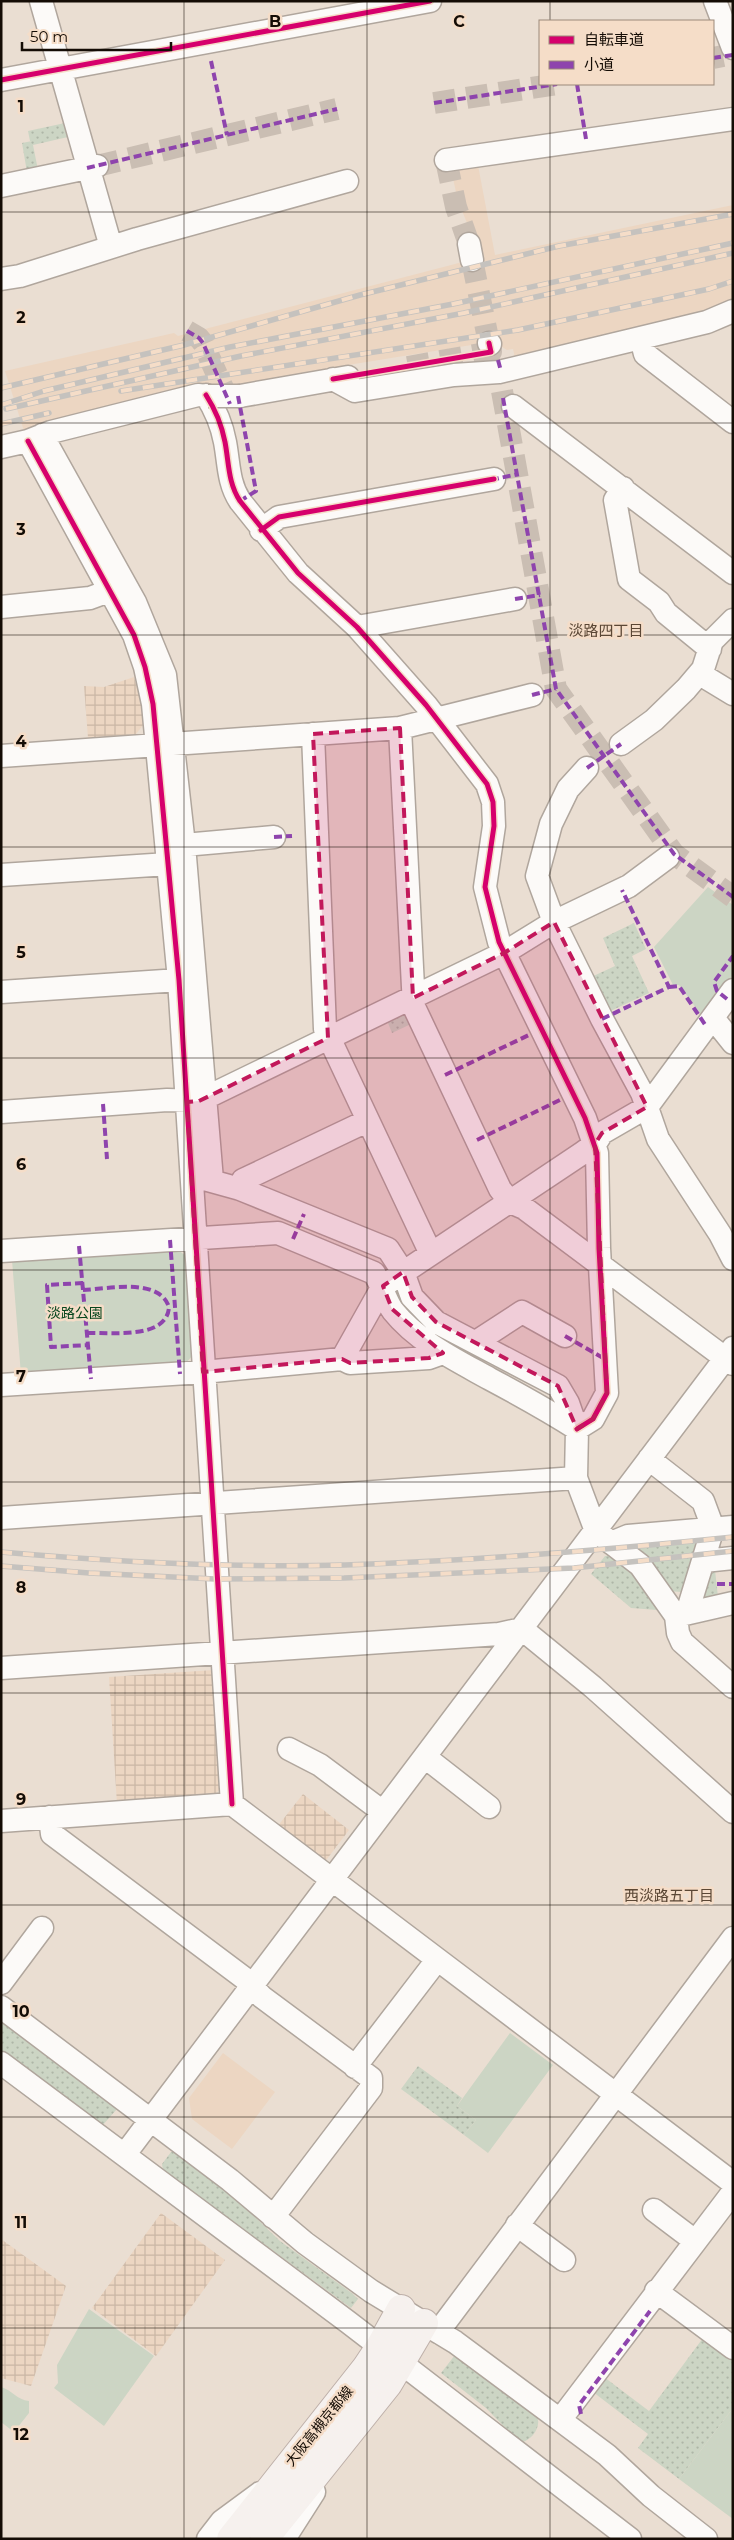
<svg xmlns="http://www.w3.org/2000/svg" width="734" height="2540" font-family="Montserrat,'Noto Sans JP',sans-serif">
  <defs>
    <pattern id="industrial-grid" width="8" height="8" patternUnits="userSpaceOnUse" patternTransform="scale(1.25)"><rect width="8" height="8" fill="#ecd6c2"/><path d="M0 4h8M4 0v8" fill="none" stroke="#cab6a5"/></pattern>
    <pattern id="grass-dots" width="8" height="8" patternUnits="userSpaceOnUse" patternTransform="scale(1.25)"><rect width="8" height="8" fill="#ccd5c4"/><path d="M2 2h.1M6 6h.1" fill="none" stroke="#aeb6a7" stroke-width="1.8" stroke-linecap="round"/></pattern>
  </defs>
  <rect width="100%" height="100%" fill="#eaded2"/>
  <path fill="#ecd6c2" d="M477,160L495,255L733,205V304L707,316L515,358L513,349L507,350L502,347L501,342L484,343L348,365L24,431L5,371L174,333L178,336L478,258L474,240L458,201L450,165Z
    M223,2053L275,2092L232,2149L192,2119L189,2098Z"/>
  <path fill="url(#industrial-grid)" d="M134,677L142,704L144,724L136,734L88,738L84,686L104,687Z
    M214,1670L221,1788L213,1796L117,1804L109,1677Z
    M303,1794L349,1830L324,1863L277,1827Z
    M161,2213L225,2260L156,2356L92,2308Z
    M1,2239L66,2286L31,2386L1,2378Z"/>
  <path fill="url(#grass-dots)" d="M65,123L68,137L33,145L38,170L27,172L22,143L32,141H30L28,131Z
    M634,923L646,949L632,956L649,993L604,1014L587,979L615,966L603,938Z
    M406,1013L411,1024L392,1033L386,1018Z
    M694,1538L700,1542L682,1592L667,1591L629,1544Z
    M617,1555L636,1570L658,1607L657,1610L631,1608L591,1574L605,1556Z
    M715,1570L718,1597L706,1600L703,1597L707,1579Z
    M1,2022L117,2109L102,2126L1,2051Z
    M418,2066L462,2098L457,2106L476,2120L464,2135L401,2089Z
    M171,2152H176L225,2188L280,2241L353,2294L358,2299L351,2308L163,2170L162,2164Z
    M703,2338L733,2360V2408L679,2479L638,2448L648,2434L593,2392L604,2377L649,2411Z
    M455,2355L536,2415C543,2425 532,2440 522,2442L518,2441L486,2408L441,2373Z"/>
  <path fill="#ccd5c4" d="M708,887L733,905V975L702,1016L679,985H673L654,947Z
    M177,1249L187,1257L193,1355L185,1364L21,1375L12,1260Z
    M510,2033L553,2065L488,2153L464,2135L476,2120L457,2106Z
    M89,2309L154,2356L104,2426L54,2388L58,2383L57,2365Z
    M1,2387C12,2390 17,2400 29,2401V2413L14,2432L1,2422Z
    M733,2408V2519L679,2479Z"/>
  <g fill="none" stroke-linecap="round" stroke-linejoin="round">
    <path stroke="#cabeb3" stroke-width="22" stroke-dasharray="22 11" stroke-linecap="butt" d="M713,58L723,56
      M434,103L557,84
      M446,160L456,207L469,244
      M97,166L337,109
      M472,260L489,343
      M187,331L199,338L203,343L230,404
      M408,367L491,352L490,344
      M502,391L556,689L674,854L733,897"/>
    <g stroke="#b0a69d" stroke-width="25">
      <path id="minor" d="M41,1L111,247
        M715,1L733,48
        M1,80L430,1
        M446,160L733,119
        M1,186L97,166
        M469,244L472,260
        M1,279L20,276L137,239L347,181
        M641,338L645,354L733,422
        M489,343L490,344
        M333,379L355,391L454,375L499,372L707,322L733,311
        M206,395C215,409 222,426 225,442C229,463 228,483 240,501L298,573L357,627L426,705L487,784L493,802L494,826L485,887L499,942L585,1118L597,1153L599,1248L607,1393L593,1419L577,1429
        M240,396L348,377
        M513,406L733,573
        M42,435L135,602L165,675L184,845L212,1180
        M28,441L134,635L145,667L153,704L179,980L232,1804
        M1,447L28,441L51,432L198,395L208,396
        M623,488L615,500L629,579L659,602L666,613L710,649
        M261,530L279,517L494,479
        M1,607L90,598L109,591
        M357,627L515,599
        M700,674L733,694
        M400,728L414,1007L500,1189L510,1202L524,1208L733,1364
        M313,734L325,1029L431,1254
        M621,744L654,720L686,689L703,669L712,641L733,620
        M1,756L400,728L532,695
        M587,768L568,789L551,824L537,876L554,922L602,1019L642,1093L658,1139L720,1234L733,1259
        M184,845L274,837
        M1,875L168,864
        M1,992L179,980
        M713,1018L733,1043
        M1,1112L167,1100L199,1101L504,953L554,922L629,886L668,857
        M193,1176L240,1189L388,1249L403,1272L412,1297L436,1322L558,1386L568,1403L577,1429L576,1478L596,1531L640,1565L676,1616L678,1633L682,1642L733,1687
        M240,1189L243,1180L367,1121
        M1,1251L278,1233L374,1273C382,1285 385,1300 393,1311C418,1342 456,1360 490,1379C520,1395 549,1411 577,1429
        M476,1342L522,1312L565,1336
        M342,1359L383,1286L581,1154L595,1144L602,1133L647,1107L733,990
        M1,1385L203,1372L342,1359L350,1363L429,1358L443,1353
        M649,1459L703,1501L713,1528L687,1613
        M1,1518L576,1478
        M611,1543L628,1536L733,1527
        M704,1561L733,1558
        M676,1616L733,1603
        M522,1629L593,1687L733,1812
        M1,1668L499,1634L522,1629
        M289,1749L320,1765L383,1812
        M425,1757L489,1807
        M50,1817L52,1834L244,1978L262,1997L371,2078V2088L273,2217
        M1,1821L232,1804L733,2183
        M1,1983L42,1928
        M1,2007L230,2180L305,2243L371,2291L455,2342L560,2420L607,2455L651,2496L706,2539
        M1,2063L348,2322L630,2539
        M355,2067L437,1960
        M125,2154L733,1348
        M654,2210L695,2241
        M517,2225L564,2260
        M656,2291L733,2348
        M438,2332L733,1938
        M560,2420L733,2192
        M208,2539L222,2521L260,2493
        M284,2539L314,2492"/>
    </g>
    <g stroke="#beb0a9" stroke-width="30">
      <path id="major" d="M231,2539L366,2368L380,2347L401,2309
        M264,2539L388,2384L424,2323"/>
    </g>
    <use href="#minor" stroke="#fcfaf8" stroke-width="22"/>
    <use href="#major" stroke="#f6f1ee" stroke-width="28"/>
    <g stroke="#c5c2be" stroke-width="5.5">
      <path id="rail" d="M1,388L184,345L360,295L559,246L733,214
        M121,391L518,330L709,289L733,281
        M1,405L44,391L230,347L453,304L733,243
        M6,409L241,356L464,313L733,253
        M1,424L49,413
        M1,1552C115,1562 230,1568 345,1565C475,1561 604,1550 733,1537
        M1,1566L89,1573L215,1579L344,1578L574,1568L733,1551"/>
    </g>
    <use href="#rail" stroke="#f5ddc8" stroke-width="4" stroke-dasharray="11" stroke-linecap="butt"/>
    <g stroke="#b0a69d" stroke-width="25" stroke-linecap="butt">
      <path id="minor-bridge" d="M208,396H240"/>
    </g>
    <use href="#minor-bridge" stroke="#fcfaf8" stroke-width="22"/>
    <path stroke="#8e44ad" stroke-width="4" stroke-dasharray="8 4" stroke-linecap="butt" d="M713,58L733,55
      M211,61L227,135
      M577,84L586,139
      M434,103L557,84
      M87,168L337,109
      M187,331L199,338L203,343L230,404
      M498,360L501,371
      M238,396L256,491L240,501
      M503,398L556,689L674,854L733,897
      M491,480L518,474
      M515,599L540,595
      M532,695L556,689
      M587,768L621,744
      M274,837L292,836
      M669,987L679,986L706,1026
      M727,999L717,991L714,982L733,956
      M602,1019L669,987L622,890
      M445,1075L531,1034
      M103,1104L107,1159
      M477,1140L562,1099
      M293,1239L304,1214
      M170,1240L180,1374
      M79,1246L91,1379
      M83,1283L47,1285L51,1347L88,1345
      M83,1290C108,1289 159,1277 169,1307C167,1340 111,1332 87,1333
      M565,1336L605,1359
      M717,1584H733
      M581,2414L579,2405L650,2311"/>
    <g stroke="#f5ddc8" stroke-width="8">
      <path id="cycleway" d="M1,80L430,1
        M333,379L491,352L489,343
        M206,395C215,409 222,426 225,442C229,463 228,483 240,501L298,573L357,627L426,705L487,784L493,802L494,826L485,887L499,942L585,1118L597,1153L599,1248L607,1393L593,1419L577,1429
        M28,441L134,635L145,667L153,704L179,980L232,1804
        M261,530L279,517L494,479"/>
    </g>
    <use href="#cycleway" stroke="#d6006c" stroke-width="5"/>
  </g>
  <path fill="#c2185b" fill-opacity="0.2" stroke="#c2185b" stroke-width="4" stroke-dasharray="10 6" stroke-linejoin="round" d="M400,728L413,998L504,953L554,922L647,1107L602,1133L595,1144L607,1393L593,1419L577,1429L558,1386L436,1322L412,1297L403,1272L383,1286L392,1309L443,1353L429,1358L350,1363L342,1359L203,1372L187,1102L199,1101L328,1038L313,734Z"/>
  <path fill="none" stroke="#140c05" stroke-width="1" stroke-opacity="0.55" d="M184,1V2539M367,1V2539M550,1V21M550,84V2539M1,212H733M1,423H733M1,635H733M1,847H733M1,1058H733M1,1270H733M1,1482H733M1,1693H733M1,1905H733M1,2117H733M1,2328H733"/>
  <g text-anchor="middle" stroke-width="5" stroke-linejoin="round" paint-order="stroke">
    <g font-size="14" fill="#07461d" stroke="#f5ddc8">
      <text x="75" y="1318">淡路公園</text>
    </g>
    <g font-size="14" fill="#140c05" stroke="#f5ddc8">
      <text transform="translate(319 2426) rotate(-51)" y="5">大阪高槻京都線</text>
    </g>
    <g font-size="15" fill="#5b4735" stroke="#f5ddc8">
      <text x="606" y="636">淡路四丁目</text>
      <text x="669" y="1901">西淡路五丁目</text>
    </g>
  </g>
  <g font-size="16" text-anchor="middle" font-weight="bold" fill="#140c05" stroke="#f5ddc8" stroke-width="5" stroke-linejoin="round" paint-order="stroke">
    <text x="275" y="27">B</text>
    <text x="459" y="27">C</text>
    <text x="21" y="112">1</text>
    <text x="21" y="323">2</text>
    <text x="21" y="535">3</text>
    <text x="21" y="747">4</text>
    <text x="21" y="958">5</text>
    <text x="21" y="1170">6</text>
    <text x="21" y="1382">7</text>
    <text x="21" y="1593">8</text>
    <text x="21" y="1805">9</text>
    <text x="21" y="2017">10</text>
    <text x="21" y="2228">11</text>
    <text x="21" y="2440">12</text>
  </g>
  <rect width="734" height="2540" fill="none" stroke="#140c05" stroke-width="5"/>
  <rect x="539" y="20" width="175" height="65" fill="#f5ddc8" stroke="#9b897a"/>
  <rect x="549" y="36" width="25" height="8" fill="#d6006c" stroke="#9b897a"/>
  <text x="584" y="45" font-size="15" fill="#140c05">自転車道</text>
  <rect x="549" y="61" width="25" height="8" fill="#8e44ad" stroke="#9b897a"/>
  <text x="584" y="70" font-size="15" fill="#140c05">小道</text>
  <path d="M22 42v8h149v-8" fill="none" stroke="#140c05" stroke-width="2.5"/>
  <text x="30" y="42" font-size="15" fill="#140c05" stroke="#f5ddc8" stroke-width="4" paint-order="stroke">50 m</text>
</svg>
